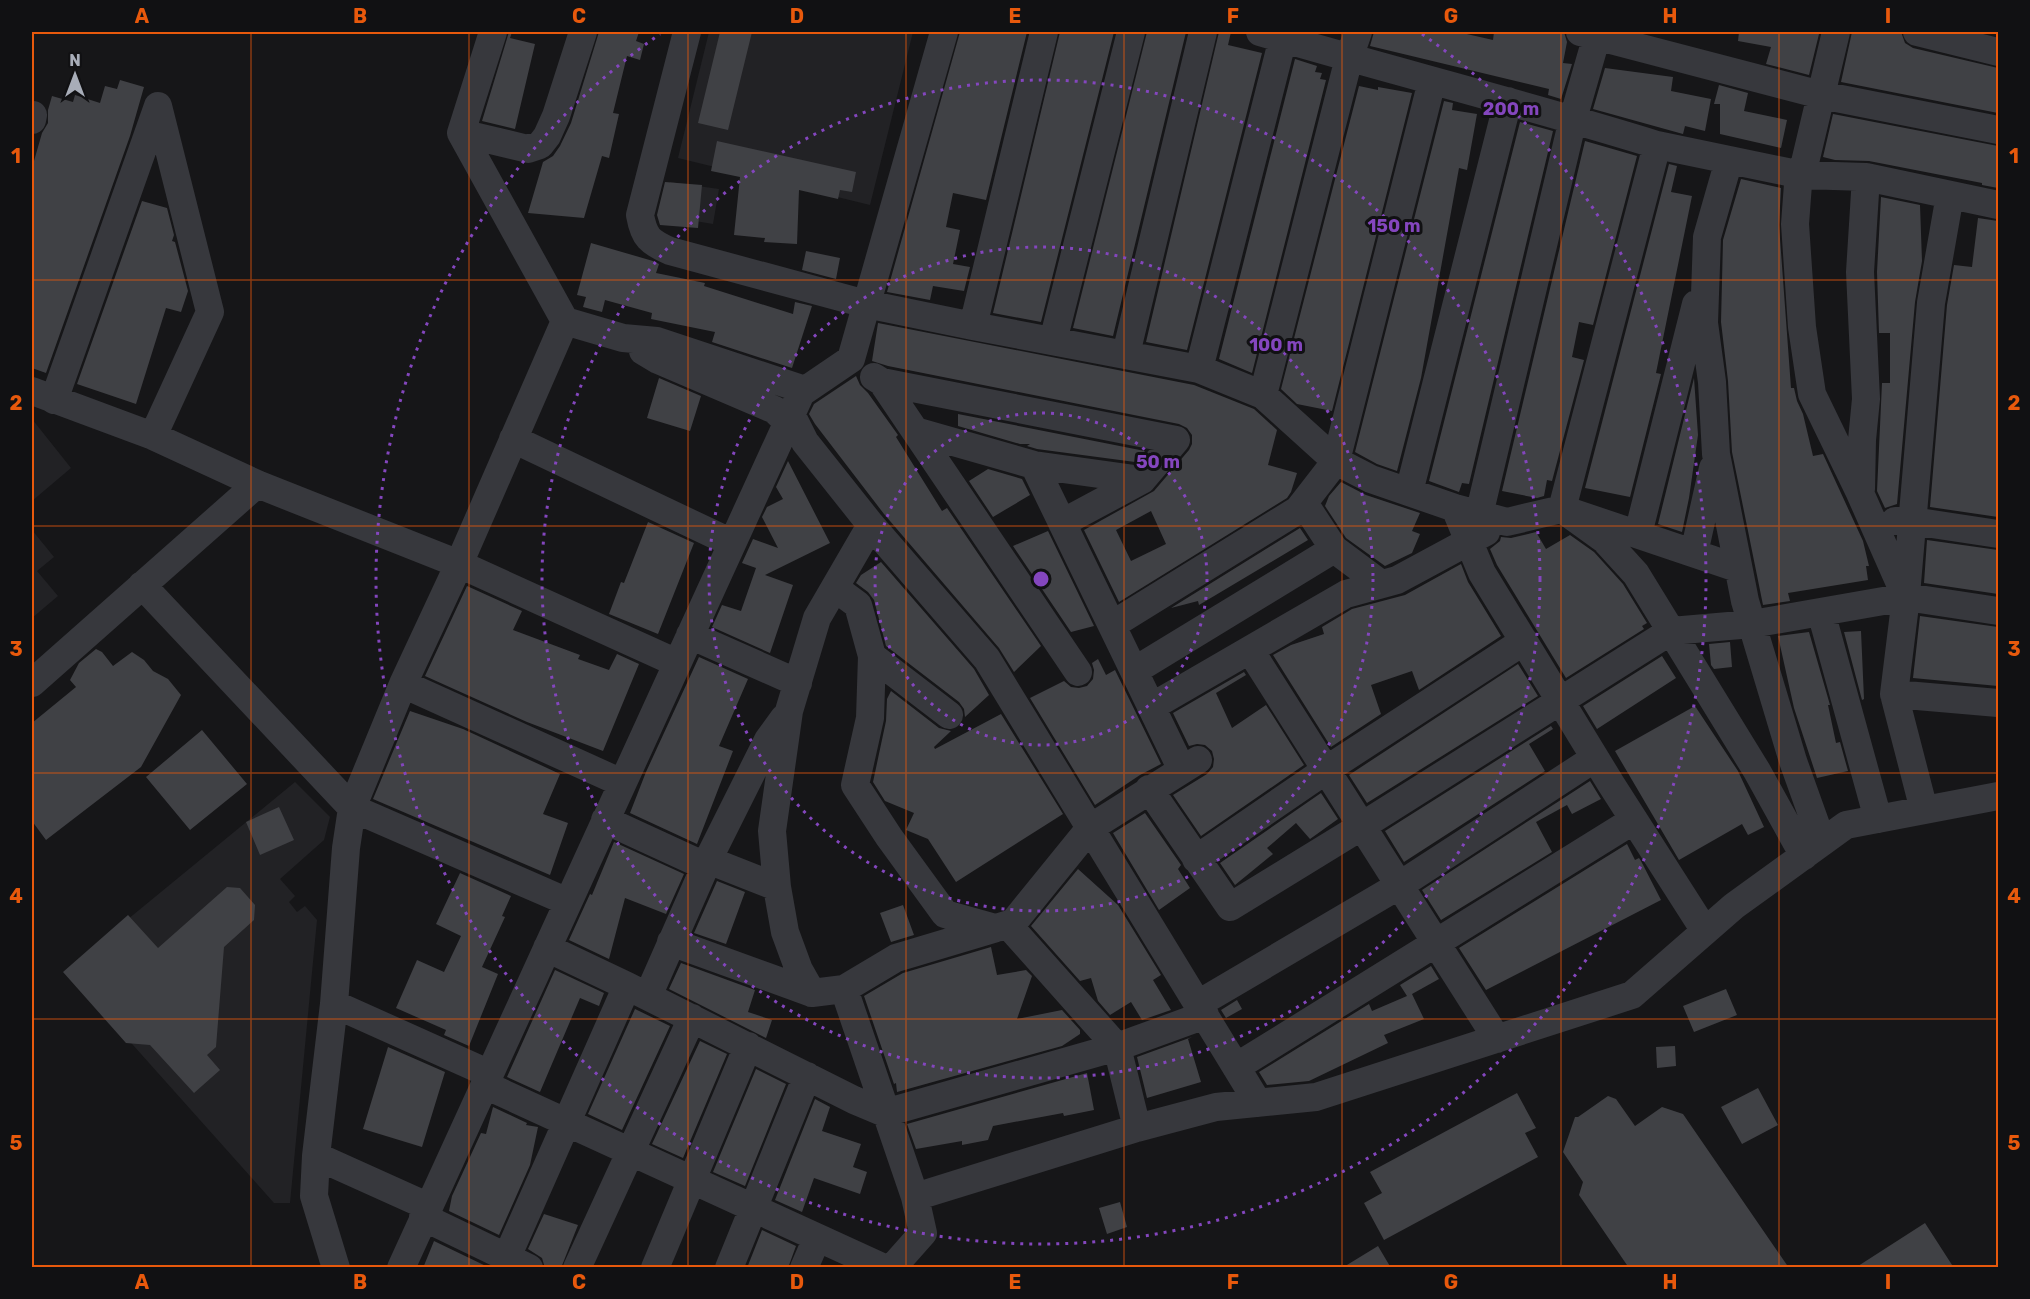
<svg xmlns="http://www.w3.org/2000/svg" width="2030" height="1299" font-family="Rubik,sans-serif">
  <rect width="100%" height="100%" fill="#161618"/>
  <path fill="#222225" d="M709,32H913L870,205L678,158Z
    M670,182L719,189L713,224L665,216Z
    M32,419L71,468L32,501Z
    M32,530L54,557L37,571L58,596L32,618Z
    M295,782L330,817L324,840L280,879L295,896L289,902L297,912L305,906L317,920L290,1203H274L66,970Z"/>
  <path fill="#404145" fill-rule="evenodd" d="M509,32H512L510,38L535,44L515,129L482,121Z
    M599,32H639L636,41L644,44L640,60L627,56L613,113L619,114L609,158L602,156L584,218L528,213L543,162L553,156L560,146L571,123Z
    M720,32H752L728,130L698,123Z
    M960,32H1027L986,200L953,193L946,227L960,230L953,264L970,267L964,291L933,286L930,300L887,292Z
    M1060,32H1114L1041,322L993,313Z
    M1147,32H1186L1113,336L1073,328Z
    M1219,32H1231L1228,45L1262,53L1187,350L1146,342Z
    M1374,32H1458L1493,40L1494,32H1564L1567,42L1563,63L1572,64L1561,99L1548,95L1549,89L1370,46Z
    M1739,32H1808L1819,34L1809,75L1766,64L1771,47L1738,41Z
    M1852,32H1901L1905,43L1913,48L1998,68V113L1841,82Z
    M1295,59L1317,66L1315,72L1322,73L1320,79L1326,80L1252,373L1219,359Z
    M1605,68L1673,77L1671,91L1711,99L1705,131L1685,126L1683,134L1593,109Z
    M120,80L144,87L130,136L46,373L32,368V168L42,133L48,123V110L52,96L73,102L75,95L100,103L105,86L117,89Z
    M1719,85L1748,93L1744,111L1787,120L1781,148L1720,134V104H1714Z
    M1359,86L1378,90V87L1412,93L1332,411L1297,404L1281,389Z
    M1444,101L1453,103L1452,110L1477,114L1467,170L1459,168L1421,378L1397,471L1377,464L1355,452Z
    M1833,114L1998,146V188L1982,185V183L1869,161L1835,160L1823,157Z
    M1520,122L1553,131L1469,484L1462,483L1459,492L1429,481Z
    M717,141L856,172L852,192L840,190L838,199L799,190L797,244L764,242L765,238L734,235L740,177L711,171Z
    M1585,141L1637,156L1593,325L1579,322L1572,357L1584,360L1552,481L1547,480L1544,496L1537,498L1502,491Z
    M1669,164L1677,166L1671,192L1692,196L1656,373L1661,374L1630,497L1585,488Z
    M1741,179L1781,188L1779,225L1791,388H1794L1797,401L1803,414L1813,456L1823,454L1863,541L1869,566H1866L1868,580L1788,593L1790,601L1763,605L1732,452L1728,381L1721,322L1723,240Z
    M665,182L702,185L698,228L660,225L657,215Z
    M1881,197L1920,205L1922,261L1915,302L1897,504L1885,508L1877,491L1882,383H1890V333H1879L1877,272Z
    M142,201L167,208L174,235L172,241L175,242L188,291L181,312L166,308L136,404L77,384Z
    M1978,218L1998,221V517L1930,507L1947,305L1954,265L1972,267Z
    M591,243L653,261L659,264L656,273L705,283L704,286L793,314L795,302L812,306L792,368L712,342L715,332L651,319L652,313L605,300L602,312L583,307L586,297L577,295Z
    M806,251L840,258L836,279L802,270Z
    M878,323L1194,385L1254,409L1277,430L1268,465L1297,473L1291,492L1287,498L1119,602L1084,530L1154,491L1189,450L1192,444V435L1187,428L1179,424L888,366L872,361ZM1151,511L1166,544L1131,561L1116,530Z
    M856,376L860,385L868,393L898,435L896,437L942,511L947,508L1041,646L1014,672L999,648L884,514L815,424L809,414L814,404Z
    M659,378L701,396L690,431L647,418Z
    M1694,378L1698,435L1689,498L1682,532L1658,524Z
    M958,414L1145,451L1135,462L1037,449L1027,446L1030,444H1020L958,426Z
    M788,461L830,543L765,575L793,585L770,653L712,627L722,605L741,611L756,568L742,563L753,539L778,548L762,517L767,507L783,499L776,487Z
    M988,469L1022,479L1030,495L993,517L969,481Z
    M1341,482L1366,495L1420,513L1412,531L1420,534L1412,553L1385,566L1346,538L1325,506L1329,496Z
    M648,522L694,543L658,634L609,614L621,582L624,583Z
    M1300,528L1308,540L1199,605L1198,601L1171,608Z
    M1048,531L1094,626L1071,632L1013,546Z
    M1536,532L1546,549L1570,535L1594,552L1623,584L1647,623L1642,626L1644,629L1566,678L1497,565L1490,549L1500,541L1501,537L1511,538Z
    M1927,540L1998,550V594L1924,583Z
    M881,562L974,669L989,695L965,717L964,709L959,702L886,646L874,600L868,592L856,583L861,575Z
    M1461,564L1468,582L1501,636L1419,690L1412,671L1371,685L1381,714L1331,747L1273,655L1291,645L1324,634L1322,627L1352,609L1405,595Z
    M467,586L522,611L513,630L580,655L578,659L609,670L617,654L639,664L603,751L527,722L425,676Z
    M1920,616L1998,627V686L1913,678Z
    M1861,631L1864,699L1862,700L1844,632Z
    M1809,632L1830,705H1828L1836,743L1840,742L1848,771L1817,778L1794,708L1778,636Z
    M1730,642L1732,667L1714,669L1711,665L1709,644Z
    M96,649L102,652L113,666L132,652L144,660L153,671L168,679L181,695L141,767L46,840L32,821V723L76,687L70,680L79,663Z
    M1662,656L1676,678L1597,729L1583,706Z
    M699,657L748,679L719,746L733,751L697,844L630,813L646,772Z
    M1098,659L1106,675L1115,670L1161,764L1140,775L1095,805L1030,698L1064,681L1071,687L1079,688L1087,686L1093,679L1094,670L1092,663Z
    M1518,664L1538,696L1367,803L1349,775Z
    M1244,672L1246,675L1216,693L1232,728L1266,705L1304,765L1201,836L1173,795L1207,774L1213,767L1214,759L1212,751L1205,745L1197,744L1189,746L1173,713Z
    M891,691L939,728L951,731L934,747L935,749L1001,714L1063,814L956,882L928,839L906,830L914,813L885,801L873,782L886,721L887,699Z
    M1695,706L1738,771L1764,827L1748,835L1742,824L1679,860L1615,751Z
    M410,711L463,729L560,774L543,814L568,823L550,875L373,799Z
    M1551,726L1553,729L1529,744L1545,771L1404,862L1385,831Z
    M202,730L247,784L190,830L146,777Z
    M1590,781L1601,799L1572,814L1567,805L1536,822L1552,852L1441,920L1422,890Z
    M1321,793L1338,819L1310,839L1296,823L1267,848L1273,854L1235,885L1220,863Z
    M279,807L294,840L260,855L246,822Z
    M1145,813L1181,865L1178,869L1190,888L1159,910L1113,833Z
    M614,842L684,874L666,914L625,898L609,959L569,940L590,894L592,895Z
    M1627,844L1635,860L1639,858L1641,861L1661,900L1486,990L1459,948Z
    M1078,869L1118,905L1161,975L1153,980L1171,1010L1142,1020L1131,1002L1110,1015L1098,1001L1091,978L1080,981L1031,926Z
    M460,873L511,896L502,916L505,917L482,967L498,974L469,1046L444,1035L446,1030L396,1008L417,960L444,972L461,936L436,924Z
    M717,881L745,892L726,944L694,933Z
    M227,887L240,888L255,905L254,920L224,947L216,1047L207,1055L220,1070L194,1093L150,1045L126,1043L63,972L128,915L158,948Z
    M903,905L914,935L891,942L880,913Z
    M991,947L997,975L1026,970L1032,976L1017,1019L1062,1010L1080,1030V1034L1062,1046L897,1092L896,1083L894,1084L864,996L903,973Z
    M681,963L755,990L748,1012L772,1020L766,1038L669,989Z
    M1431,966L1439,979L1412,994L1424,1019L1384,1035L1388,1043L1309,1081L1267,1085L1259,1072L1369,1004L1372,1011L1407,996L1400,985Z
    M555,970L604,993L599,1006L580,998L540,1092L507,1077Z
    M1726,989L1737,1015L1694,1032L1683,1006Z
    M1237,1000L1242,1009L1226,1018L1221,1010Z
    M635,1009L670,1026L622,1130L588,1114Z
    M1192,1037L1188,1039L1201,1082L1147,1098L1137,1057Z
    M700,1041L727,1054L683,1158L652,1144Z
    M1675,1046L1676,1066L1657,1068L1656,1047Z
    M388,1047L445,1072L422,1147L363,1129Z
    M756,1069L786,1084L745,1186L713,1172Z
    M1087,1073L1094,1110L1064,1116L1063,1113L993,1126L988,1140L962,1145V1141L916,1149L907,1124Z
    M1758,1088L1778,1125L1742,1144L1721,1107Z
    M1517,1093L1536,1128L1525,1133L1538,1157L1384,1240L1364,1203L1382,1193L1370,1172Z
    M1608,1096L1616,1099L1635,1126L1662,1107L1683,1114L1789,1268H1629L1579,1195L1583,1182L1563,1152L1575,1117H1578Z
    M815,1099L830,1107L822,1131L861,1144L853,1167L867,1172L860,1194L814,1178L802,1212L775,1200Z
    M493,1107L527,1123L526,1125L538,1127L530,1165L499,1235L449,1211L452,1196L481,1133L486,1134Z
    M1120,1202L1127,1227L1107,1234L1099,1208Z
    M544,1214L578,1225L561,1268H545L542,1258L528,1249Z
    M1925,1223L1954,1268H1855Z
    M762,1230L796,1246L788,1268H747Z
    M434,1241L490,1268H423Z
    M1378,1246L1391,1268H1342Z"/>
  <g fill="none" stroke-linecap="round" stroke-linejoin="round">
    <path stroke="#37383d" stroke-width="28" d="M493,32L461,133L565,321L623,338L657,341L805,390
      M687,32L640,215C644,238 650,242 670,251L866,304L973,326L1199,369L1263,395L1336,461L1371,479L1455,508L1507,522L1562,509L1657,145C1525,104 1392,71 1260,32
      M1580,32L1821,95L1998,130
      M1836,32L1802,175L1798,184L1795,224L1802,327L1812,394L1860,493L1906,597L1894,694L1924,810
      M1917,32L1998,52
      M32,120L33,115
      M461,133L528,149L540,145L547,136L556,116L583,32
      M1657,145L1802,175L1866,177L1998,205
      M1729,160L1707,237L1704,323L1712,382L1716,454L1745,601L1793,761L1822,842
      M973,326L1044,32
      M1053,341L1131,32
      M643,351L658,360L775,410L787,422
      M1126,354L1203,32
      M1199,369L1283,38
      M874,377L882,382L1078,672
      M882,382L1176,440L1142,480L1062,523
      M32,391L153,436L257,484L459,564L677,663
      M1263,395L1349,58L1358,32
      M54,400L158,106L210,312L153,436
      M791,414L805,442L871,525L987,659L1258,1103
      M915,431L1034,465L1142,480
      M513,439L732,543
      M1034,465L1182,770
      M1861,489L1862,440L1866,399L1860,272L1866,177
      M1409,492L1508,101
      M1304,503L1334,549L1381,584
      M1455,508L1482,573L1611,784L1705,931
      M1479,515L1573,119L1598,32
      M1895,521H1912L1998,534
      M871,525L817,618L789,711L772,831L777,887L785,932L799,970L812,993L844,989L915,1197L923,1233L892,1268
      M1638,534L1696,304
      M1694,553L1713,468
      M1737,568L1562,509L1605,540L1636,574L1757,771L1804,856
      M142,585L352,808L568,902
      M835,588L858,605L872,656L870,718L855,785L889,837L945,914L995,928L1009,926L1117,1047L1137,1128
      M1906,595L1931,303L1950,195
      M1821,612L1878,819
      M1112,625L1298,510L1336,461L1432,81
      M690,635L798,683
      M1250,650L1497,1039
      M872,656L949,715
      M1134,671L1334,549
      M32,683L257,484
      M403,684L622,783
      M1894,694L1998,703
      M1151,707L1346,594L1397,580L1486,532
      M1149,789L1230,907L1362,826L1671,631L1752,624L1906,597L1998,611
      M605,820L705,866
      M1196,859L1326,770L1524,641
      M708,860L777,887
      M671,942L812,993
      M547,948L627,986L854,1100L885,1113L1117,1047L1205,1015
      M844,989L896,958L1013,923L1090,828L1198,760
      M648,996L708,860L768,740L784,718
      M334,1004L490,1074
      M1198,1004L1400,885L1595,758
      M1236,1067L1634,820
      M485,1085L884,1268
      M316,1156L427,1206
      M915,1197L1137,1128L1216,1107L1316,1097L1632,995L1734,906L1846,825L1998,796
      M423,1217L529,1268
      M507,1257L627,986
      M336,1268L314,1196L316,1156L334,1004L346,848L352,808L403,684L459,564L565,321
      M401,1268L801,393L851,359L944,32
      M577,1268L692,1018
      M655,1268L748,1046
      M729,1268L807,1076
      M804,1268L817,1238"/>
  </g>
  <path fill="none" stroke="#e8590c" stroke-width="1.5" stroke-opacity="0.55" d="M251,32V1268M469,32V1268M688,32V1268M906,32V1268M1124,32V1268M1342,32V1268M1561,32V1268M1779,32V1268M32,280H1998M32,526H1998M32,773H1998M32,1019H1998"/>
  <g fill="none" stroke="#8446be" stroke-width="3" stroke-dasharray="3 6">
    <circle cx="1041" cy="579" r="166"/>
    <circle cx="1041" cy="579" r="332"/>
    <circle cx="1041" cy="579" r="499"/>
    <path d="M1422 34A665 665 0 1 1 660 34"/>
  </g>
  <circle cx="1041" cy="579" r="9" fill="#8446be" stroke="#111113" stroke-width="3"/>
  <g font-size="18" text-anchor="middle" font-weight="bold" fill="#8446be" stroke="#111113" stroke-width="6" stroke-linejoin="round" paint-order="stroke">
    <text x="1511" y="115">200 m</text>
    <text x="1394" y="232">150 m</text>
    <text x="1276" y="351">100 m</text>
    <text x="1158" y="468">50 m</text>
  </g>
  <rect width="2030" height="1299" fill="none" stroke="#111113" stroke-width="66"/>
  <g transform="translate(75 75)" stroke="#111113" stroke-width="4.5" paint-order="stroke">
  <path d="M0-4.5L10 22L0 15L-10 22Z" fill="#a8adb8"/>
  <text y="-9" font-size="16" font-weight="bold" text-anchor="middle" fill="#a8adb8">N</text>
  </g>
  <rect x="33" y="33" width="1964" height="1233" fill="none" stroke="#e8590c" stroke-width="2"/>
  <g font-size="20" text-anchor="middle" font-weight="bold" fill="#e8590c">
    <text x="142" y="23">A</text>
    <text x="360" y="23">B</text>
    <text x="579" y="23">C</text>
    <text x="797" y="23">D</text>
    <text x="1015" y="23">E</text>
    <text x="1233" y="23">F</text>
    <text x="1451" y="23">G</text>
    <text x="1670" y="23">H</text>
    <text x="1888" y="23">I</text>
    <text x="16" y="163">1</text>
    <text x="2014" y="163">1</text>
    <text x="16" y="410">2</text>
    <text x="2014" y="410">2</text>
    <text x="16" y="656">3</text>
    <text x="2014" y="656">3</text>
    <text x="16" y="903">4</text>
    <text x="2014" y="903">4</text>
    <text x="16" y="1150">5</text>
    <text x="2014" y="1150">5</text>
    <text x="142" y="1289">A</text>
    <text x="360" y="1289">B</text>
    <text x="579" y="1289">C</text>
    <text x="797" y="1289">D</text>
    <text x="1015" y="1289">E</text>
    <text x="1233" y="1289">F</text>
    <text x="1451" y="1289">G</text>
    <text x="1670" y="1289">H</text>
    <text x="1888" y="1289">I</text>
  </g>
</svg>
